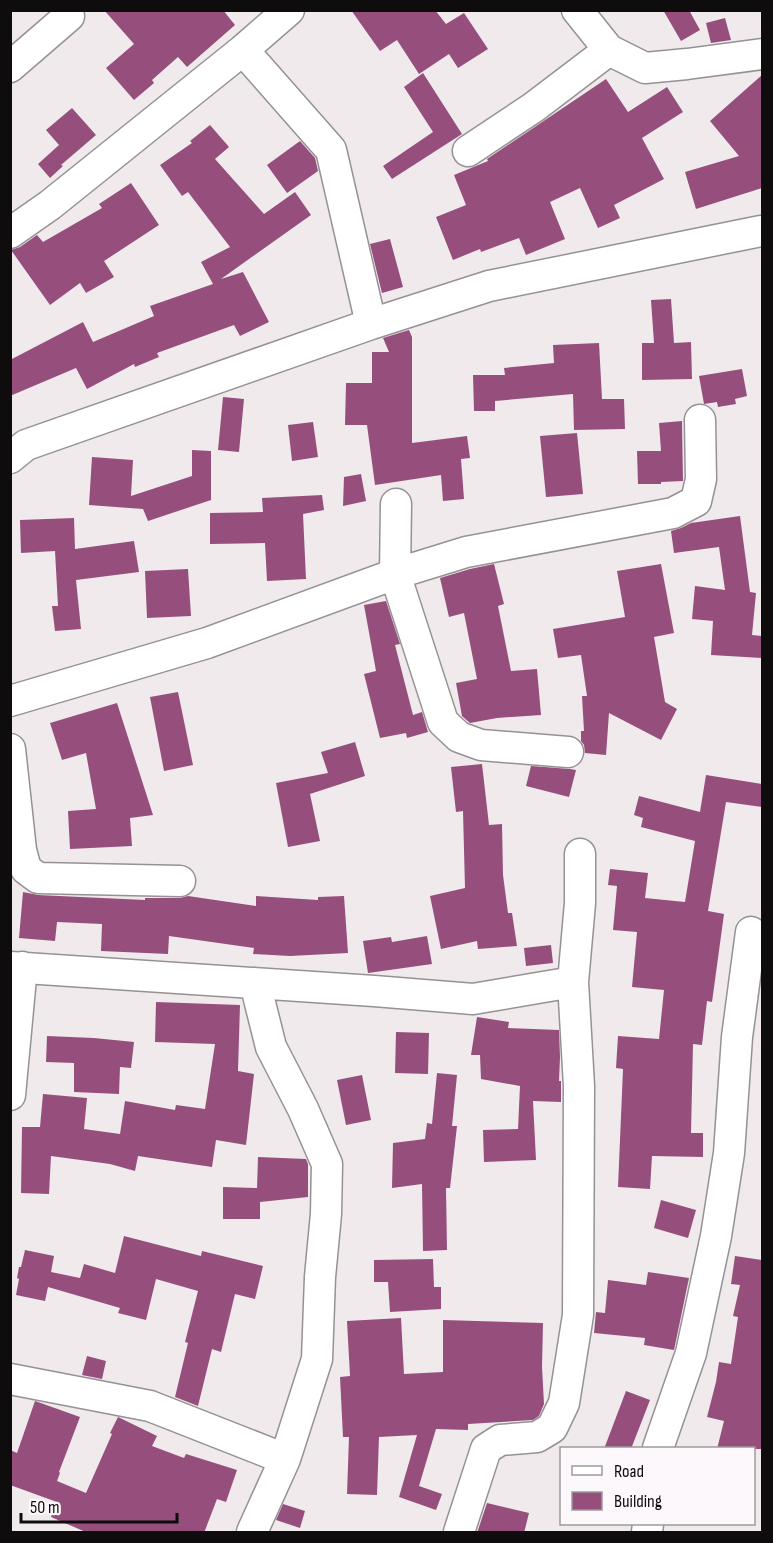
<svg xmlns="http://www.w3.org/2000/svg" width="773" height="1543" font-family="'Sofia Sans Condensed',sans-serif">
  <rect width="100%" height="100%" fill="#f0eaed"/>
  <path fill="#964f7c" d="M104,10H223L235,25L187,67L178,57L152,80L154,83L134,100L106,68L134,44Z
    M351,10H435L446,24L464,13L488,49L458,68L449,54L419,74L397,40L380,51Z
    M663,10H689L700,30L681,41Z
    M725,18L731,40L711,43L706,23Z
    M423,73L462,134L392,179L383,166L433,132L404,87Z
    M762,75V188L696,209L685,172L739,156L710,121Z
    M606,79L628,112L667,87L683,112L642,138L664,179L614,205L620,218L598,228L580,188L550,202L565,239L526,255L519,238L481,252L480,249L453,260L436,217L466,205L454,175L488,161L487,159Z
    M72,108L96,135L61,165L63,166L50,178L38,164L59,145L46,130Z
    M210,125L229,147L215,159L264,214L295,192L311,215L221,279L243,272L269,322L240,336L234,325L157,353L159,357L135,367L134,364L87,389L76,368L10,396V360L83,322L93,342L154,316L150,306L213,284L201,262L230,247L188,192L182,196L160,165L192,143L190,141Z
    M300,141L315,158L318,171L287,193L267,165Z
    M131,183L159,225L104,261L114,277L86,293L80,283L50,305L11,250L20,247L37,235L43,242L102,208L99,204Z
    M390,239L403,287L382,293L370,244Z
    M671,299L674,343L691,342L692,379L642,380V343H654L651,300Z
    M409,330L412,337V443L467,436L470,458L461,459L464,499L443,501L441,475L375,485L367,425H345L346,383H372V352H389L383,338Z
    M599,343L602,399H624L625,429L574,430L573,394L495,401V411H474L473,375H505L504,368L554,363L553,345Z
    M742,369L747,396L735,399L736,404L718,407L717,402L704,404L699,376Z
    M223,397L244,399L239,452L218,450Z
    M682,421L683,481L661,482V484H638L637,451H661L659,423Z
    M313,422L318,457L292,461L288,425Z
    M577,433L583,494L546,497L540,436Z
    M192,450L211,451V500L148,521L143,509L89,505L92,457L133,460L131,496L192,476Z
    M361,474L366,501L343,506L344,477Z
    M322,495L324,510L303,514L306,579L267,581L265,543L210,544V513L263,512L262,498Z
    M740,516L750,592L756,593L752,635L762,636V658L711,655L713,621L692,619L695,586L725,590L719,547L674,553L671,531L681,528L691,523Z
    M74,518L75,549L134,541L139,572L76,580L81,629L55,631L52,606H58L55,551L21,553L20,520Z
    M494,564L504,604L498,606L511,671L537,669L541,715L497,718L470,723L462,716L456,683L477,679L464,613L449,617L440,578L470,569Z
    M661,564L674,633L654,637L665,702L677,709L661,740L609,713L606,755L585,753L584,745L581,741V731H584L582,696H587L581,655L558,658L553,629L625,617L617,571Z
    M188,569L191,616L147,618L145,571Z
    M386,601L400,644L395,645L413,715L422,712L428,732L407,738L406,733L380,738L364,674L376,671L364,605Z
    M178,692L193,765L164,771L150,697Z
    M117,703L153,815L130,818L132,846L70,849L68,811L96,809L86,753L62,760L50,723Z
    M355,742L365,776L310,794L320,841L288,847L276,783L328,773L321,752Z
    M482,764L489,825L502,824L503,875L508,913H512L517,946L478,949L477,941L441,949L430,896L465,888L463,811L456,812L451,767Z
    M531,766L570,769L576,770L569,797L526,786Z
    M706,775L762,784V807L726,802L708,911L724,914L712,1002L707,1001L702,1045L693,1044L691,1133H703V1157L652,1156L650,1189L618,1187L623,1069L616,1068L618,1036L659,1039L664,990L632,987L637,932L613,930L617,886L608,885L610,869L648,873L645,898L685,902L695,841L641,827L643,818L634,815L639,796L700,812Z
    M23,892L38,895L145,900V898H180L188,896L256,906V896L318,900V897L344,896L348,953L290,956L253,954L254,948L169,936L168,954L101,951L102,924L57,922L55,941L19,938Z
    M427,936L432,964L368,973L363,941L391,937L392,942Z
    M551,945L553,963L526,966L524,948Z
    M156,1002L240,1005L238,1071L254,1074L246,1145L216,1140L212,1167L138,1156L135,1171L110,1164L51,1156L49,1194L21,1193L22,1127H40L43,1094L87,1098L84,1129L120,1134L125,1101L175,1110L176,1105L205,1109L215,1044L155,1042Z
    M477,1017L509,1022L508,1028L559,1030L560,1057L559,1081H561V1102L533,1101L536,1160L484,1162L483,1130L518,1129L520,1086L481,1079L480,1055H471Z
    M396,1032L429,1033L428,1074L395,1073Z
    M47,1036L94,1038L134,1042L131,1068L120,1067L119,1094L74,1092V1063L46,1062Z
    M437,1073L457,1075L452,1126H457L450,1188H446L447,1250L423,1251L422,1184L392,1188L393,1143L425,1139L427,1123L432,1124Z
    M362,1075L371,1120L346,1125L337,1080Z
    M258,1157L306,1159L308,1164V1197L260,1202V1219H223V1187L257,1188Z
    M661,1200L696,1210L688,1238L654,1228Z
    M124,1236L201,1256L202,1251L263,1266L255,1299L235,1294L221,1352L212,1349L198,1406L175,1397L188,1343L185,1342L198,1291L156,1279L146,1320L118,1313L120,1308L48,1287L45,1301L16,1295L19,1279L17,1278L19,1267H21L25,1250L54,1256L51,1272L80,1278L84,1264L115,1273Z
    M735,1256L762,1260V1449H717L724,1421L707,1417L716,1382L719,1362L731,1364L738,1317L733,1316L740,1285L731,1284Z
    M433,1259L434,1287H441V1309L390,1312L388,1282H374V1260Z
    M648,1272L689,1278L674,1350L644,1345L645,1338L594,1333L596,1312L605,1313L608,1280L646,1285Z
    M401,1318L404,1374L443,1372V1320L543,1323L542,1367L544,1404L539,1416L533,1420L468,1424V1430L436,1429L419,1486L442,1494L436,1510L399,1497L417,1435L379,1437L377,1495L347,1494L349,1437H343L340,1377L350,1376L347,1321Z
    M87,1356L106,1361L102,1379L82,1375Z
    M626,1391L650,1400L631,1449H604Z
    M35,1401L80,1417L59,1472L60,1473L57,1481L86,1493L112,1434L110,1433L118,1417L157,1436L152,1446L184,1458L186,1454L237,1470L226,1502L217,1499L204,1533H88L51,1517L57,1502L10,1485V1450L17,1453Z
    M487,1503L529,1513L524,1533H477Z
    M283,1504L305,1511L300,1528L276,1520Z"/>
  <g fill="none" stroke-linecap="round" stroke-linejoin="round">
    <g stroke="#969194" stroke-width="33">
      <path id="minor" d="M577,10L609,50
        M243,50L331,150L371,324
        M10,67L69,16
        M468,151L534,107L609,50L645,68L687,64L762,54
        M10,233L50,205L243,50L289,10
        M10,458L26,445L371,324L489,286L761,231
        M396,504L395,574L443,722L459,737L481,745L568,752
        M10,701L207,643L395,574L466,552L673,513L696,501L701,479L700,420
        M10,749L21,850L26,869L38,878L180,881
        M10,967L374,991L473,999L573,982
        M10,1095L22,967
        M10,1379L150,1406L285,1459
        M658,1448L691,1353L716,1236L729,1153L737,1037L751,932
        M252,1532L285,1459L317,1359L320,1277L326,1214L327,1164L303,1109L271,1047L255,983
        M459,1532L486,1449L500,1440L537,1437L552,1428L564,1403L578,1315L579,1086L573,982L580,903V854
        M647,1532L648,1524"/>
    </g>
    <use href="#minor" stroke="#fff" stroke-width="30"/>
  </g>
  <rect width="773" height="1543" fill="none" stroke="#0e0c0d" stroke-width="24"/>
  <rect x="560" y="1447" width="195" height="78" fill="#fdf8fb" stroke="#9d9a9c" stroke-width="1.5"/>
  <rect x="572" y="1466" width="30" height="9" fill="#ffffff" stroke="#9d9a9c" stroke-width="1.5"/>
  <text x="614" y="1477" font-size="18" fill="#0e0c0d">Road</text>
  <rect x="572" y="1492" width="30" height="18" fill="#964f7c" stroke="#9d9a9c" stroke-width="1.5"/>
  <text x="614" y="1507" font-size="18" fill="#0e0c0d">Building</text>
  <path d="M21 1513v9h156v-9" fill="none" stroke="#0e0c0d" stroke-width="3"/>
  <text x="30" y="1513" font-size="18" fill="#0e0c0d" stroke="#fdf8fb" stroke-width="4.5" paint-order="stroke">50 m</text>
</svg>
